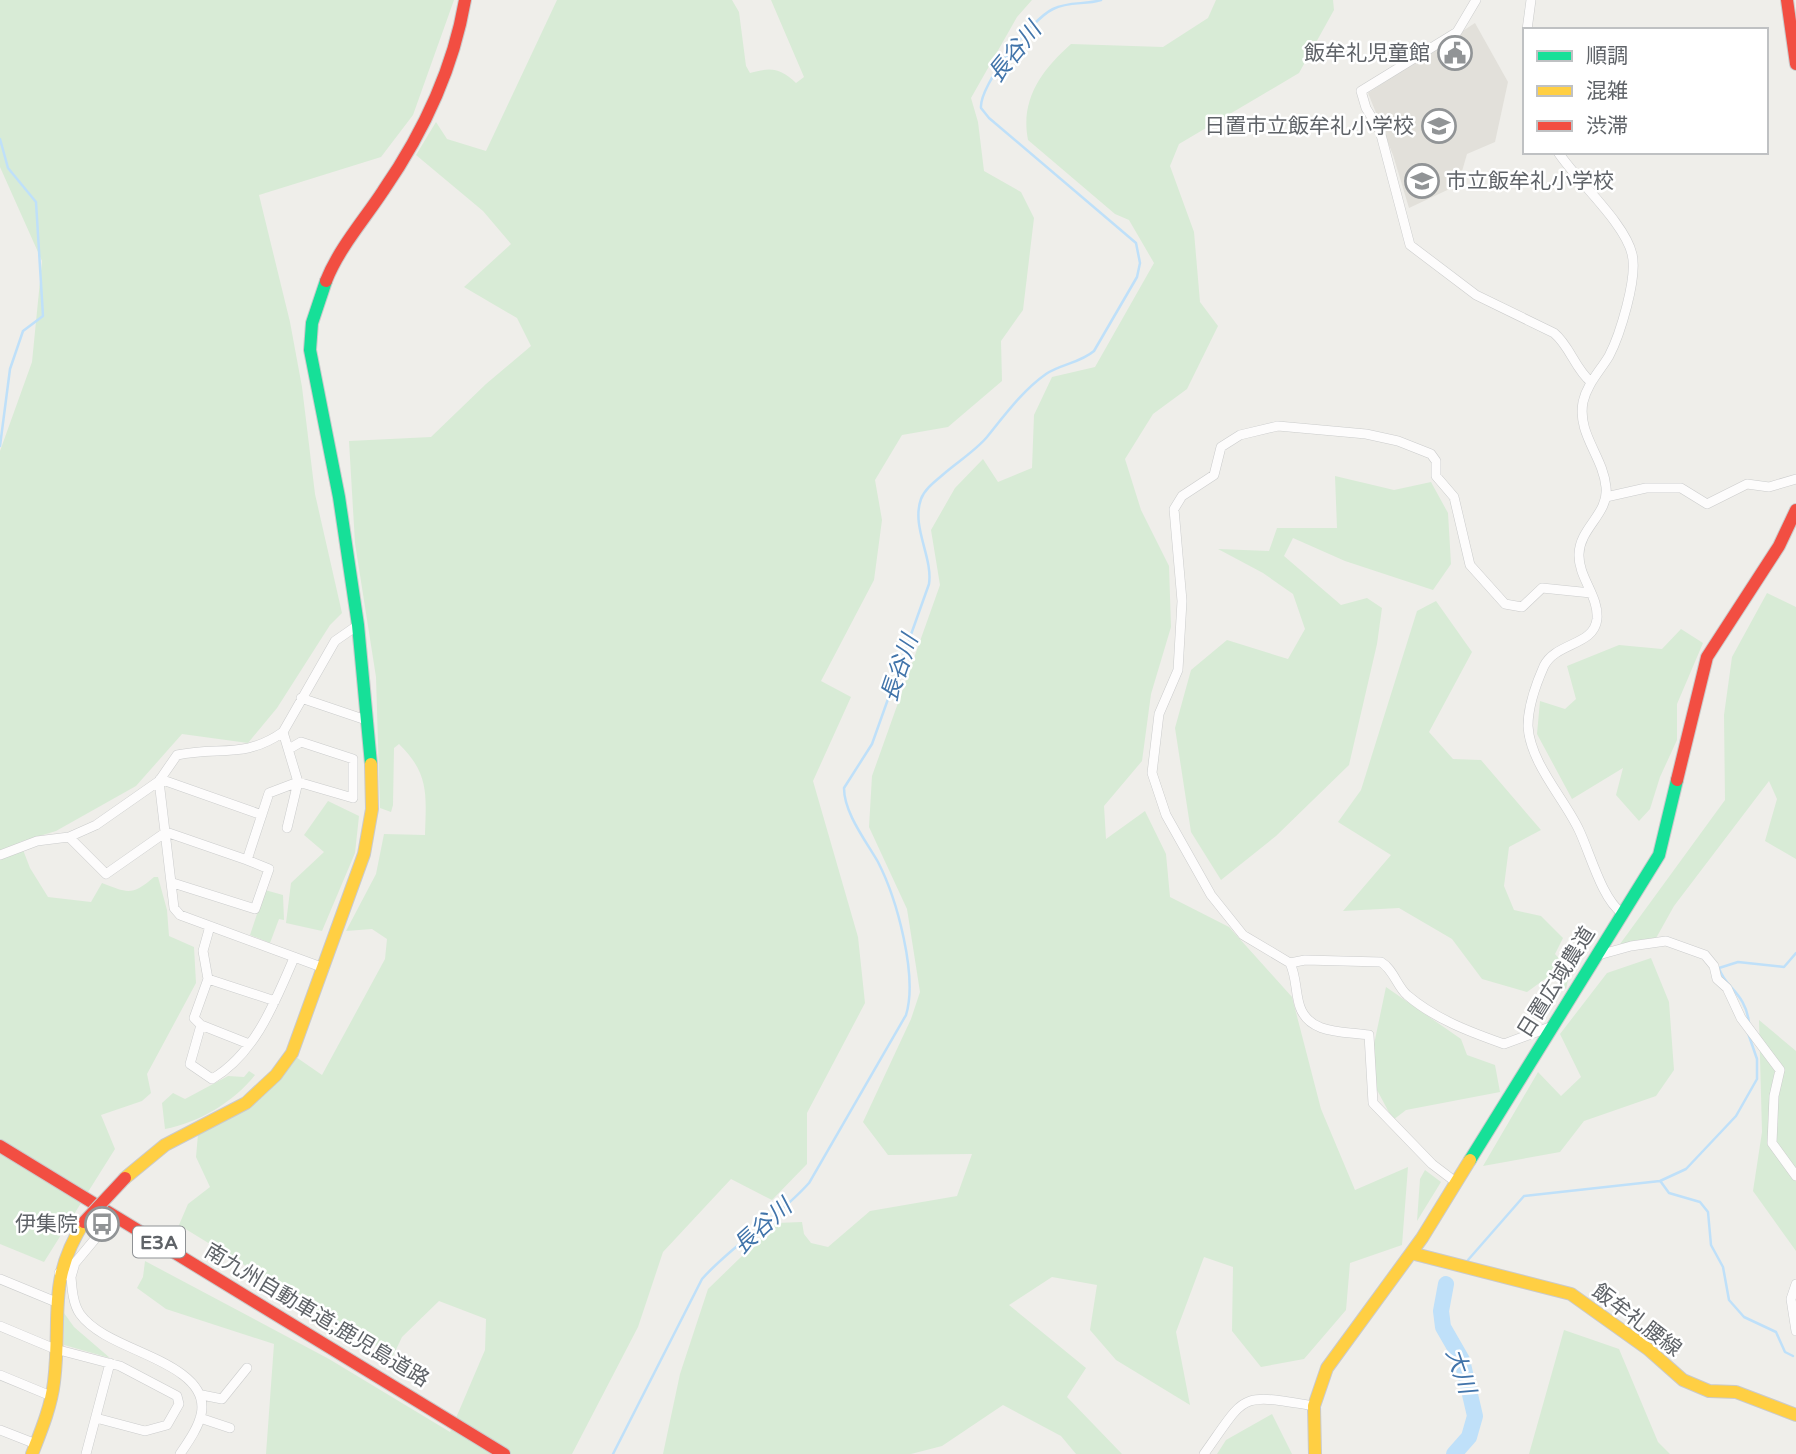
<svg xmlns="http://www.w3.org/2000/svg" width="1796" height="1454" font-family="'Varela Round','Noto Sans JP',sans-serif">
  <rect width="100%" height="100%" fill="#efeeea"/>
  <path fill="#e2e0da" d="M1475,23L1508,82L1495,142L1467,154L1458,185L1409,208L1393,155L1368,93Z"/>
  <path fill="#d8ebd6" d="M0,0H454L413,115L381,157L259,195L290,322L302,387L315,494L342,613L330,625L277,708L248,743L182,734L136,786L56,831L20,842L30,868L48,897L91,902L102,883C128,893 132,896 154,877H158L167,910L169,936L194,947L196,983L147,1074L151,1093L142,1101L101,1115L115,1149L44,1262L0,1244V451L32,362L42,261L0,167Z
    M557,0H732L739,12L746,66L750,73C771,67 780,68 796,83L804,77L771,0H1032L1017,17L971,98L978,122L984,171L1021,192L1034,218L1023,310L1001,341L1002,381L948,427L902,435L875,480L882,520L874,580L821,681L851,697L813,781L858,937L865,1003L807,1113V1164L772,1200L731,1179L663,1252L638,1327L572,1454H266L274,1344L166,1309L137,1288L143,1277L145,1261L329,1359L450,1432L485,1350L486,1319L439,1301L402,1337L393,1356L179,1225L188,1204L210,1187L196,1157L198,1134C241,1110 266,1099 296,1057L322,1075L385,959L387,939L372,929L346,931L376,874L384,834L425,835C426,796 430,774 399,744L394,748L393,805L391,812L380,808L376,677L355,543L349,441L431,437L486,384L531,346L517,318L464,287L511,244L483,211L416,155L436,122L447,139L486,151Z
    M1216,0H1333L1334,10L1299,73L1179,144L1170,166L1194,232L1200,302L1218,326L1187,389L1153,414L1125,459L1141,510L1169,566L1171,627L1151,694L1142,761L1104,806L1106,839L1145,811L1166,854L1170,897L1229,927L1292,997L1321,1109L1355,1190L1408,1167L1402,1245L1350,1263L1346,1310L1304,1359L1261,1367L1232,1331L1233,1267L1204,1257L1176,1332L1190,1405L1116,1360L1090,1330L1097,1285L1052,1277L1009,1305L1086,1368L1067,1397L1122,1454H1076L1061,1436L1003,1405L942,1446L911,1454H663L680,1374L708,1289L776,1223L802,1222L804,1234L811,1243L828,1247L870,1211L957,1196L972,1154L888,1155L863,1122L911,1019L920,992L907,909L869,827L872,776L940,585L931,530L955,488L983,459L998,482L1032,468L1034,415L1052,377L1095,367L1154,263L1129,220L1115,214L1028,140C1020,99 1042,70 1071,44L1163,47L1208,18Z
    M1335,476L1394,490L1431,482L1448,513L1451,564L1433,590L1345,561L1293,538L1284,556L1341,605L1367,598L1382,608L1377,644L1349,765L1276,836L1221,880L1191,832L1175,728L1191,670L1227,640L1288,659L1305,629L1293,594L1263,573L1218,549L1269,551L1277,528H1337Z
    M1767,593L1796,607V859L1765,841L1777,799L1769,781L1674,906L1655,940L1620,944L1725,800L1724,715L1732,657Z
    M1436,601L1472,652L1429,732L1453,759L1481,760L1541,830L1509,847L1504,886L1514,910L1541,916L1563,938L1555,954L1570,971L1566,989L1552,974L1527,992L1482,979L1452,939L1399,908L1343,911L1391,855L1338,822L1361,790L1417,611Z
    M1681,629L1703,643L1677,704V740L1660,777L1650,809L1639,821L1616,795L1623,768L1572,799L1537,734L1540,701L1565,709L1576,699L1567,666L1619,645L1662,649Z
    M328,801L359,816L355,853L322,931L286,923L291,883L324,852L304,835Z
    M265,890L283,895L284,920L279,919L270,943L250,935Z
    M1651,958L1669,1002L1674,1070L1656,1096L1584,1121L1560,1152L1483,1166L1538,1072L1561,1096L1581,1077L1560,1034L1607,973Z
    M1386,987L1461,1039L1467,1055L1495,1065L1500,1092L1406,1110L1393,1120L1368,1073Z
    M1759,1020L1796,1051V1251L1753,1191L1762,1132Z
    M249,1071L255,1075C234,1102 198,1123 165,1129L162,1103L173,1093L185,1099L228,1076L244,1077Z
    M1425,1170L1441,1182L1417,1221L1420,1179Z
    M64,1313L74,1327L110,1358L64,1345Z
    M1564,1330L1619,1349L1658,1442L1670,1454H1529Z
    M1272,1414L1292,1454H1217L1226,1440Z"/>
  <g fill="none" stroke-linecap="round" stroke-linejoin="round">
    <path stroke="#bfe0f9" stroke-width="2.5" d="M0,139L8,168L36,202L43,316L23,331L10,369L0,446
      M1749,1023C1746,993 1725,988 1719,968L1738,962L1784,967L1796,953
      M1661,1182L1669,1193L1700,1202L1708,1212L1711,1245L1723,1267L1729,1300L1744,1317L1776,1332L1785,1352L1793,1356
      M1468,1260L1524,1196L1660,1181L1686,1169L1736,1116L1757,1079V1059L1748,1033
      M613,1454L702,1279C734,1243 777,1219 809,1183L906,1015C918,976 897,899 878,862C866,841 844,813 844,788L872,744L929,584C933,557 911,527 921,499C925,488 937,480 946,472C959,461 976,450 987,437C1004,416 1023,390 1046,374C1061,364 1080,363 1094,351L1137,277L1140,263L1136,243L989,118L981,108C979,85 1032,19 1053,9C1069,1 1085,5 1101,0"/>
    <path stroke="#bfe0f9" stroke-width="16" d="M1446,1284L1441,1311L1443,1327L1462,1360L1475,1416L1469,1437L1454,1454"/>
    <g stroke="#cbcccc" stroke-width="10">
      <path id="street" d="M1476,0L1457,32L1361,91L1366,108L1380,131L1410,245L1476,295L1554,333C1570,346 1575,369 1591,382
        M1527,30L1531,0
        M1558,152C1576,180 1625,223 1632,254C1638,277 1620,335 1609,356C1600,371 1587,384 1583,402C1577,434 1603,456 1606,487C1609,514 1580,527 1579,554C1578,577 1599,596 1597,619C1594,646 1556,642 1544,666C1536,684 1528,706 1528,726C1530,763 1564,798 1579,830C1590,853 1602,899 1622,913
        M1606,497L1646,488H1681L1707,504L1747,484L1769,487L1796,479
        M301,698L366,720
        M160,779L262,815
        M159,781L174,908L180,915L324,968
        M287,828L298,782L353,798V759L301,742L289,749
        M69,837L106,874L166,832L247,860
        M0,855L37,841L69,837L96,825L159,781L177,755C219,746 245,759 283,732L335,641L358,625
        M173,883L255,909L269,869L247,860L269,793L298,782L283,732
        M210,926L203,951L208,979L194,1018L201,1025L190,1064L212,1079C255,1054 275,1002 294,958
        M1595,956L1631,946L1666,941L1705,955L1714,966L1717,979L1727,988L1741,1018L1780,1070L1774,1096L1772,1143L1796,1176
        M1290,963C1297,978 1295,993 1300,1007C1310,1035 1344,1031 1369,1035L1373,1103L1432,1164L1457,1183
        M208,979L275,1001
        M201,1025L249,1044
        M1550,1027L1504,1044C1470,1032 1435,1019 1407,995C1397,986 1393,969 1381,962L1305,960L1290,963L1243,935L1211,895L1166,815L1152,773L1159,714L1178,670L1182,601L1174,509L1182,496L1214,475L1221,447L1240,435L1278,426L1366,434L1398,441L1431,454L1436,461V476L1454,497L1470,565L1505,604L1522,607L1542,588L1591,593
        M59,1273L71,1277C72,1289 73,1304 80,1314C100,1342 154,1352 183,1375C216,1400 200,1425 180,1454
        M71,1277L75,1263L100,1233
        M0,1279L56,1302
        M1796,1284L1791,1299L1796,1331
        M0,1326L55,1349L120,1366L177,1396L179,1404L167,1425L145,1431L96,1418
        M0,1375L51,1396
        M202,1395L222,1399L247,1368
        M200,1418L230,1428
        M0,1430L36,1444
        M86,1454L110,1363
        M1204,1454C1247,1394 1237,1393 1314,1406"/>
    </g>
    <g stroke="#cacacb" stroke-width="14">
      <path id="fast" d="M326,281L312,323L310,350L339,497L358,625L371,764
        M1470,1160L1659,855L1677,780"/>
    </g>
    <g stroke="#cacacb" stroke-width="14">
      <path id="slow" d="M125,1178L165,1145L246,1103L276,1075L292,1053L364,854L372,809L371,764
        M1411,1253L1571,1294L1648,1349L1683,1380L1709,1391L1736,1392L1796,1415
        M32,1454C41,1431 51,1407 54,1382C62,1318 46,1282 84,1222
        M1315,1454L1314,1406L1327,1368L1422,1238L1470,1160"/>
    </g>
    <g stroke="#cacacb" stroke-width="14">
      <path id="jam" d="M1787,0L1796,64
        M326,281C339,248 364,220 383,191C423,133 453,70 465,0
        M1677,780L1707,657L1779,546L1796,510
        M0,1146L504,1454"/>
    </g>
    <use href="#street" stroke="#fdfcfc" stroke-width="9"/>
    <use href="#fast" stroke="#16e098" stroke-width="12"/>
    <use href="#slow" stroke="#ffcf43" stroke-width="12"/>
    <use href="#jam" stroke="#f24e42" stroke-width="12"/>
    <g stroke="#cacacb" stroke-width="14" stroke-linecap="butt">
      <path id="jam-bridge" d="M84,1222L125,1178"/>
    </g>
    <use href="#jam-bridge" stroke="#f24e42" stroke-width="12"/>
  </g>
  <defs>
    <g id="civic-ring" transform="scale(1.75)"><circle r="9.5" fill="#fff" stroke="#919496" stroke-width="1.5"/><path d="M-.6-6.5H3V-4.5H.6V-3L4-1V1h2V6H-6V1h2V-1L-.6-3ZM-1.2 2.5V6h2.4V2.5Z" fill="#919496"/></g>
    <g id="school-ring" transform="scale(1.75)"><circle r="9.5" fill="#fff" stroke="#919496" stroke-width="1.5"/><path d="M0-5L7-2L0 1L-7-2ZM-4 1L0 2.5L4 1V4Q0 6-4 4Z" fill="#919496"/></g>
    <g id="bus-ring" transform="scale(1.75)"><circle r="9.5" fill="#fff" stroke="#919496" stroke-width="1.5"/><path d="M-5-6H5V4H4V6H2V4H-2V6H-4V4H-5ZM-3.5-4V0h7V-4ZM-3.5 1.2v1.5H-2V1.2ZM2 1.2v1.5H3.5V1.2Z" fill="#919496"/></g>
  </defs>
  <g fill-rule="evenodd">
    <use href="#civic-ring" x="1455" y="53"/>
    <use href="#school-ring" x="1439" y="126"/>
    <use href="#school-ring" x="1422" y="181"/>
    <use href="#bus-ring" x="102" y="1224"/>
  </g>
  <g text-anchor="middle" stroke-width="5" stroke-linejoin="round" paint-order="stroke">
    <rect fill="#fff" stroke="#8f9295" stroke-width="2" x="133" y="1226.5" width="52" height="31" rx="5"/>
    <g font-size="19" font-weight="bold" fill="#5f6368">
      <text x="159" y="1249">E3A</text>
    </g>
    <g font-size="21" fill="#5f6368" stroke="#fff" text-anchor="end">
      <text x="1430" y="60">飯牟礼児童館</text>
      <text x="1414" y="133">日置市立飯牟礼小学校</text>
      <text x="1446" y="188" text-anchor="start">市立飯牟礼小学校</text>
      <text x="78" y="1231">伊集院</text>
    </g>
    <g font-size="21" fill="#5f6368" stroke="#fff">
      <text transform="translate(1556 982) rotate(-58)" y="7">日置広域農道</text>
      <text transform="translate(317 1315) rotate(31)" y="7">南九州自動車道;鹿児島道路</text>
      <text transform="translate(1637 1320) rotate(37)" y="7">飯牟礼腰線</text>
    </g>
    <g font-size="23" font-style="italic" fill="#4174aa" stroke="#fff">
      <text transform="translate(1014 52) rotate(-51)" y="8">長谷川</text>
      <text transform="translate(899 668) rotate(-71)" y="8">長谷川</text>
      <text transform="translate(762 1226) rotate(-42)" y="8">長谷川</text>
      <text transform="translate(1461 1371) rotate(71)" y="8">大川</text>
    </g>
  </g>
  <rect x="1523" y="28" width="245" height="126" fill="#ffffff" stroke="#bfc1c3" stroke-width="2"/>
  <rect x="1537" y="51" width="35" height="10" fill="#16e098" stroke="#bfc1c3" stroke-width="2"/>
  <text x="1586" y="63" font-size="21" fill="#5f6368">順調</text>
  <rect x="1537" y="86" width="35" height="10" fill="#ffcf43" stroke="#bfc1c3" stroke-width="2"/>
  <text x="1586" y="98" font-size="21" fill="#5f6368">混雑</text>
  <rect x="1537" y="121" width="35" height="10" fill="#f24e42" stroke="#bfc1c3" stroke-width="2"/>
  <text x="1586" y="133" font-size="21" fill="#5f6368">渋滞</text>
</svg>
